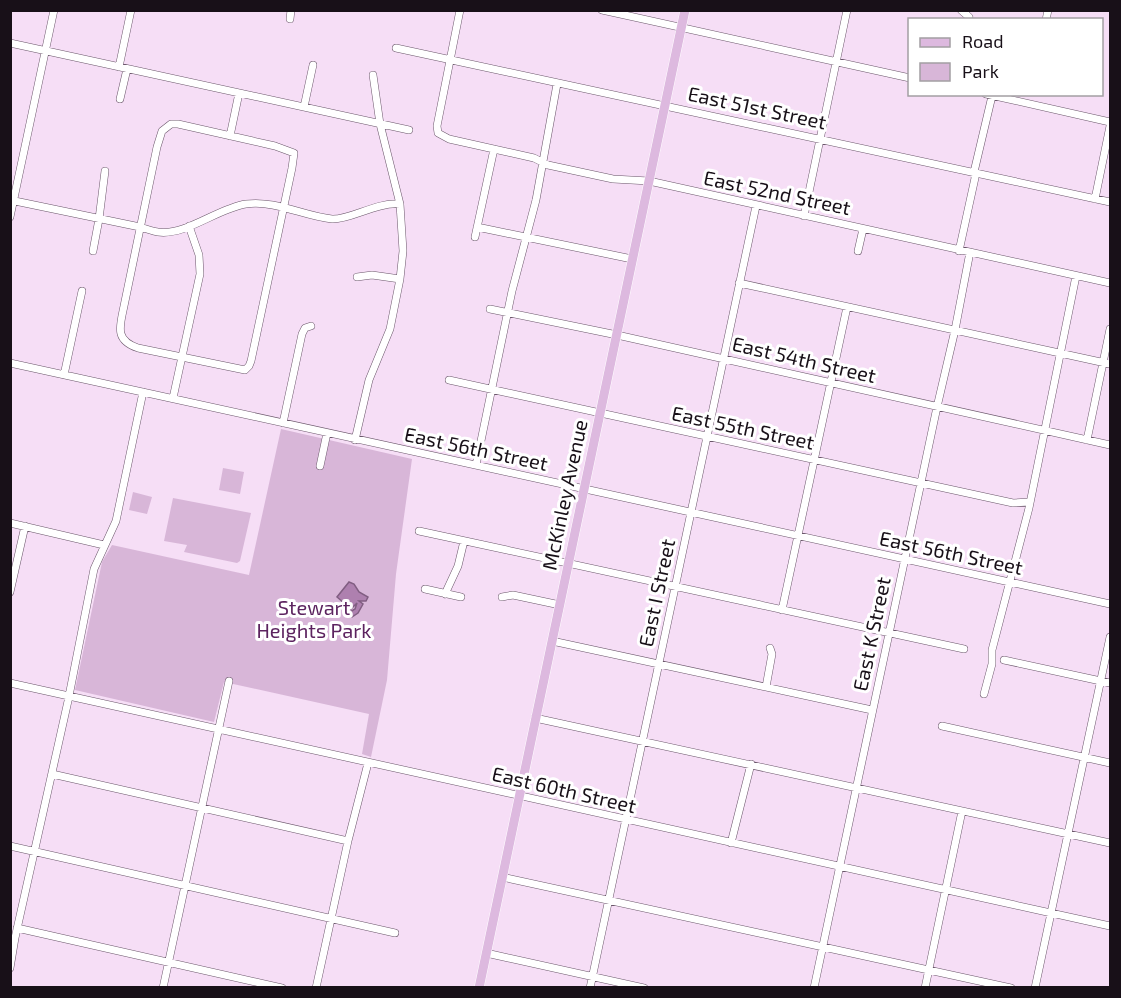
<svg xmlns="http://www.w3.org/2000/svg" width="1121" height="998" font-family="'Exo 2',sans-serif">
  <rect width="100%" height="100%" fill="#f6def6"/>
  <path fill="#d8b6d8" d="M281,429L412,459L396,574L387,680L371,757L362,754L369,714L224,682L214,722L75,690L102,562L112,545L249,575Z
    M223,468L244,472L240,494L219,490Z
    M133,492L152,497L147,514L129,510Z
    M173,498L251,513L240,561L237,563L184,552L187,545L164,541Z"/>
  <path fill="#ae80af" stroke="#815e82" stroke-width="1.5" d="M349,582L354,584L359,592L368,597L366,601H359L363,604L358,613L352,617L349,616L348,613L355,609L357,603L351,609L337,597Z"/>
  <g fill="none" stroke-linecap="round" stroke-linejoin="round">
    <g stroke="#6a566a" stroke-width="8">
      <path id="minor" d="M460,10L437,126L438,133L449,139L534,158L548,165L613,179L649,181L1110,283
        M602,10L910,78
        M961,10L969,17
        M290,19L291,10
        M1046,20L1048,10
        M10,43L409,130
        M396,48L1110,202
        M119,67L131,10
        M986,94L1110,122
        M120,99L127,69
        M304,107L313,65
        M171,124H178L275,146L294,153L292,168L251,361L249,366L245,370L138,348C114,340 120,326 124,306L157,147L162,131Z
        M230,136L239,93
        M1095,199L1110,126
        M10,200L140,227C146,229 152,231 158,232C186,236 218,208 246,204C276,200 303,216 332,219C350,220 376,202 400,204
        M804,216L847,10
        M10,217L54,10
        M477,227L632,259
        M475,237L494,149
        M93,251L99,219L105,171
        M858,251L863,229
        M959,251L975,178L974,172L992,96
        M357,277L372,275L400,279
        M739,283L1110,364
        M490,309L617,335L1110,445
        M10,363L1110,604
        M64,375L82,291
        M449,380L1013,503L1030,502
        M173,398L200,274L199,255L189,226
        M283,423L302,334L305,328L311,326
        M355,440L369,380L390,329L400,279L403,251L400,204L380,124L373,75
        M1087,440L1110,329
        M476,465L512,291L536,200L557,84
        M320,466L327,433
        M10,523L104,545
        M419,531L964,649
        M425,589L461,597
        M10,592L25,526
        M445,594L458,566L464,541
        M502,597L513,595L560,605
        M782,610L847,307
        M552,641L872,710
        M1004,660L1110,683
        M10,683L1110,926
        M766,687L772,654L770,648
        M984,694L992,664V650L1029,508L1076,276
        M535,718L1110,843
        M942,726L1110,763
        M52,774L348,841
        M731,843L751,764
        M10,846L395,933
        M502,877L1011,988
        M17,928L282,988
        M486,953L644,988
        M10,968L15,938L68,701L94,569L116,521L143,392
        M163,988L229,681
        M316,988L348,841L368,763
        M590,988L756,206
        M814,988L937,407L955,330L970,252
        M925,988L962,811
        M1035,988L1110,637"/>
    </g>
    <g stroke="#fff" stroke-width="10">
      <path id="major" d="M479,988L685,10"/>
    </g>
    <use href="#minor" stroke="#fff" stroke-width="7"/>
    <use href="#major" stroke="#ddb9df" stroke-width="9"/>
  </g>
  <g text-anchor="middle" stroke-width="6" stroke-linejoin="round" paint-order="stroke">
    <g font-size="20" fill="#181018" stroke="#fff">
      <text transform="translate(757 108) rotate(12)" y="7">East 51st Street</text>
      <text transform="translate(777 193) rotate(12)" y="7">East 52nd Street</text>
      <text transform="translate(804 360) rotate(13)" y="7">East 54th Street</text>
      <text transform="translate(743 428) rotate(12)" y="7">East 55th Street</text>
      <text transform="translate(476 449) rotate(12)" y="7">East 56th Street</text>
      <text transform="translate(565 495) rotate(-78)" y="7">McKinley Avenue</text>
      <text transform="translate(951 553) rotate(12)" y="7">East 56th Street</text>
      <text transform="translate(657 593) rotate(-78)" y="7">East I Street</text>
      <text transform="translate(872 634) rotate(-78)" y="7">East K Street</text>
      <text transform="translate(564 790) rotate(13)" y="7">East 60th Street</text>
    </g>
    <g font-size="20" fill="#5c235f" stroke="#fff">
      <text x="314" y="615">Stewart<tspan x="314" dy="23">Heights Park</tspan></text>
    </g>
  </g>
  <rect width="1121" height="998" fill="none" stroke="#181018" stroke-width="24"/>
  <rect x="908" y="18" width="195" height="78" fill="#ffffff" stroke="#a39fa3" stroke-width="1.5"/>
  <rect x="920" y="38" width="30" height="9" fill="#ddb9df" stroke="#a39fa3" stroke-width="1.5"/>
  <text x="962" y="48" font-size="18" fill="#181018">Road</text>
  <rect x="920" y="63" width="30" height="18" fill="#d8b6d8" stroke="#a39fa3" stroke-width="1.5"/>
  <text x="962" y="78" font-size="18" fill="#181018">Park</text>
</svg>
